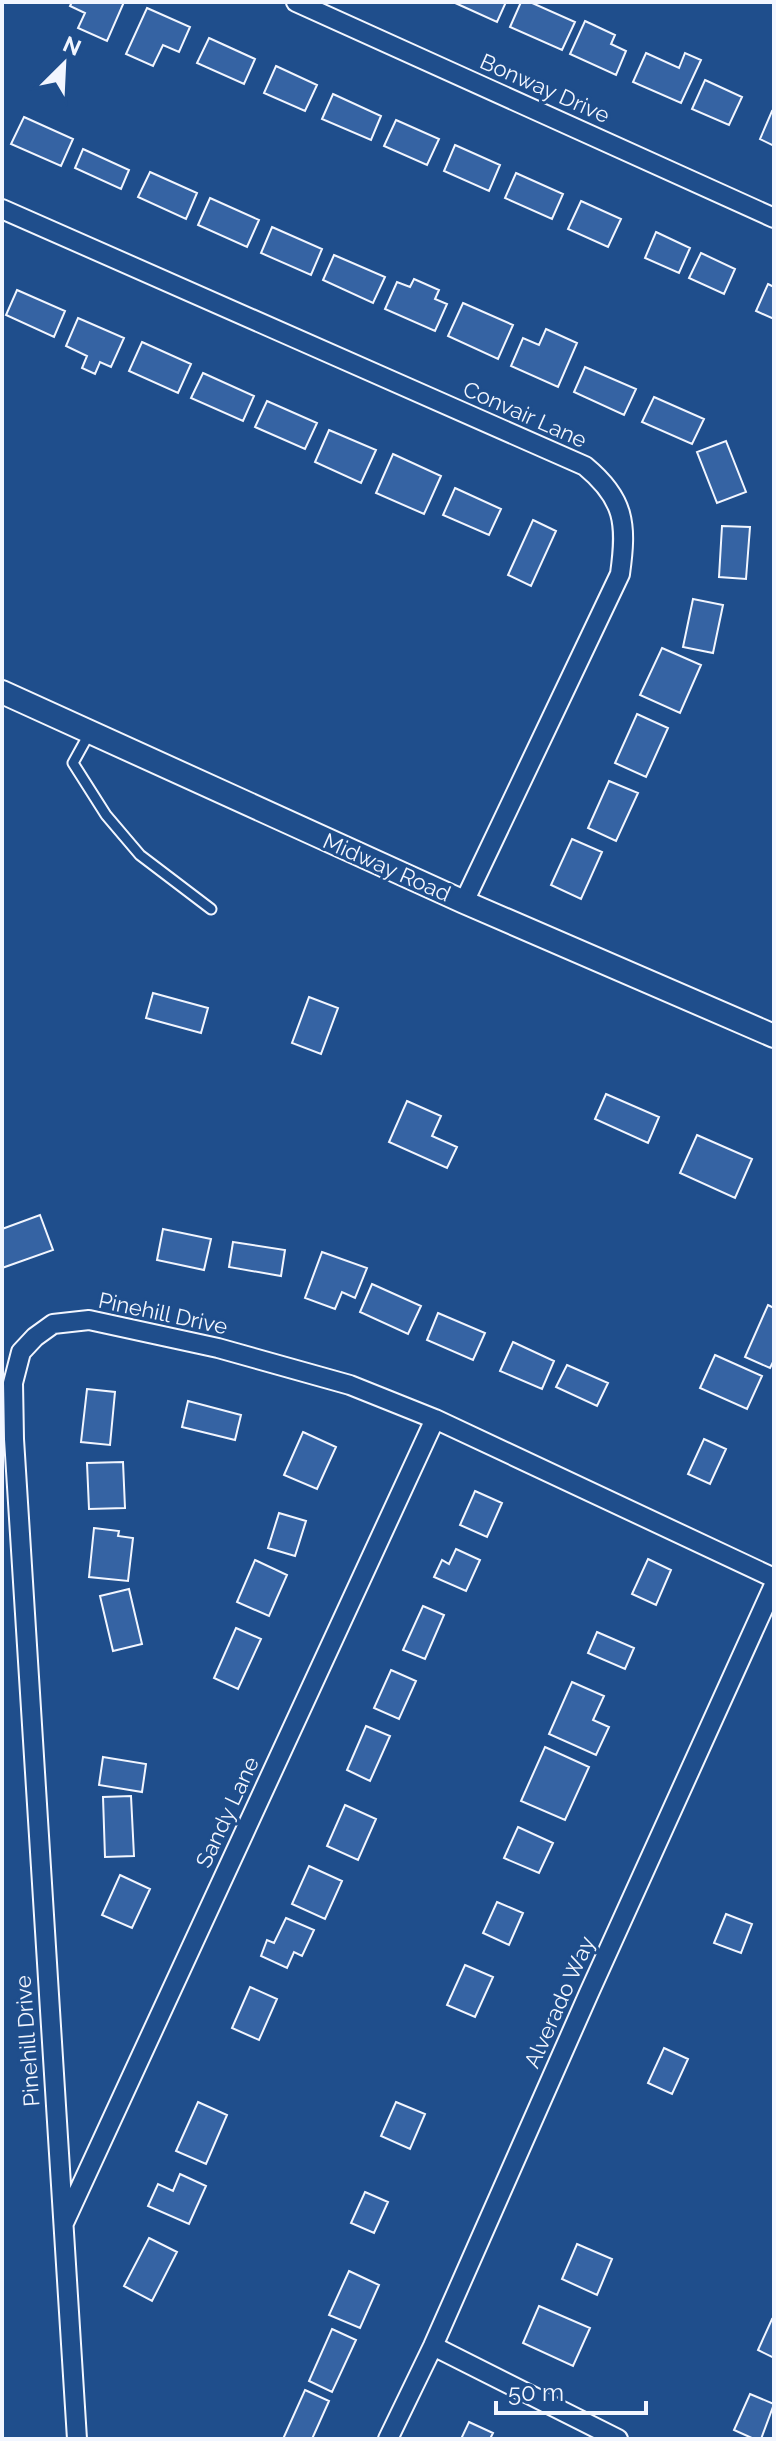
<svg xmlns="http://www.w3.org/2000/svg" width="776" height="2441" font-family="Raleway,sans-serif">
  <rect width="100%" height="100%" fill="#1f4e8c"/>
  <path fill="#3563a3" stroke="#f2f6ff" stroke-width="2" d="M72,2H124L107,41L78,28L85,13L70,6Z
    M453,2H506L497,22Z
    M521,2H530L575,22L562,50L510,27Z
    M147,8L190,27L179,52L163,45L153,66L126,54Z
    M585,21L615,35L611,44L626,51L616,75L570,54Z
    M209,38L255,59L244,84L197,63Z
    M646,53L679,68L685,53L701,60L681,103L633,82Z
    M276,66L317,85L305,111L264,93Z
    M705,80L742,97L729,125L692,109Z
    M333,94L381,116L371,140L322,119Z
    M772,111L774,112V146L760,139Z
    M24,117L73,139L61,166L11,144Z
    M396,120L439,139L427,165L384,146Z
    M455,145L500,165L489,191L444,171Z
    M83,149L129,170L121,189L75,168Z
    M150,172L197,193L186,219L138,197Z
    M516,173L563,194L552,219L505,198Z
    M210,198L259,220L247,247L198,225Z
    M581,201L621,219L608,247L568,229Z
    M272,227L322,249L311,275L261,253Z
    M656,232L690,248L679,273L645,258Z
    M701,253L735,269L724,294L689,278Z
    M334,255L385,277L373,303L323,280Z
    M414,279L439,290L435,299L447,304L435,331L385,309L397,282L410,287Z
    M768,284L774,287V319L756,311Z
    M17,290L65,311L54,337L6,315Z
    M463,303L513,325L498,359L448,336Z
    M78,318L124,338L111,367L100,362L95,374L82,368L87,356L66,346Z
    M546,329L577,343L558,387L511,366L523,338L539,345Z
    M142,342L191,364L178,393L129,371Z
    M585,367L636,389L624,415L574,392Z
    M203,373L254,396L243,421L191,398Z
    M654,397L704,419L692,444L642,422Z
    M267,401L317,423L305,449L255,427Z
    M329,430L376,450L361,483L315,462Z
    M726,441L746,492L717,503L697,452Z
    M393,454L441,476L424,514L376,493Z
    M455,488L501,509L489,535L443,515Z
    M533,520L556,531L531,586L508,575Z
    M722,526L750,527L746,579L719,577Z
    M693,599L723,605L713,653L683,647Z
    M662,648L701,665L680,713L640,695Z
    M637,714L668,728L646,777L615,763Z
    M609,781L638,793L616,841L588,828Z
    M572,839L602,852L581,899L551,885Z
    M153,993L208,1008L201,1033L146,1018Z
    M309,997L338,1008L321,1054L292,1043Z
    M606,1094L659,1117L648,1143L595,1119Z
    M407,1101L441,1116L432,1136L457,1147L447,1168L389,1142Z
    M697,1135L752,1159L735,1198L680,1173Z
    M40,1215L53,1250L2,1268V1229Z
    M163,1229L211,1239L204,1270L157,1260Z
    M233,1242L285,1250L281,1276L229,1267Z
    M322,1252L367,1268L355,1298L342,1292L335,1309L305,1298Z
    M372,1284L421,1306L408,1334L360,1312Z
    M768,1305L774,1308V1360L770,1368L745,1357Z
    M438,1313L485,1333L473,1360L427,1340Z
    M513,1342L554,1361L542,1389L500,1371Z
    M715,1355L762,1376L747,1409L700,1388Z
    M567,1365L608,1383L597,1406L556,1387Z
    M87,1389L115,1392L110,1445L81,1442Z
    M188,1401L241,1415L235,1440L182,1427Z
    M303,1432L336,1447L317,1489L284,1475Z
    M704,1439L726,1449L710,1484L688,1474Z
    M123,1462L125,1508L89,1509L87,1463Z
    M475,1491L502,1503L487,1537L460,1525Z
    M279,1513L306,1521L295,1556L268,1548Z
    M94,1528L119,1531L118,1536L133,1538L128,1581L89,1577Z
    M456,1549L480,1560L466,1591L434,1577L442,1560L449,1564Z
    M648,1559L671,1570L656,1605L632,1594Z
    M255,1560L287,1575L269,1616L237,1602Z
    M129,1589L142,1644L113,1651L100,1596Z
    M423,1606L444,1615L425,1659L403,1650Z
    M236,1628L261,1639L238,1689L214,1678Z
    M597,1632L634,1648L625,1669L588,1653Z
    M391,1670L416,1681L399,1719L374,1708Z
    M572,1682L604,1696L593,1720L609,1727L596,1755L549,1734Z
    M366,1726L390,1736L370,1781L347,1770Z
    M545,1747L589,1767L565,1820L521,1801Z
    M103,1757L146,1764L142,1792L99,1785Z
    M131,1796L134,1856L105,1857L103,1797Z
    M345,1805L376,1819L358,1860L327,1846Z
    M518,1827L553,1843L539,1873L504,1858Z
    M309,1866L342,1881L325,1919L292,1904Z
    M120,1875L150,1889L132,1928L102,1915Z
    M497,1902L523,1913L509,1945L483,1933Z
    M726,1914L752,1924L741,1953L714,1943Z
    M286,1918L314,1930L302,1956L294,1952L287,1968L261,1956L267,1940L274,1943Z
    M465,1965L493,1977L475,2017L447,2005Z
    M250,1987L277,1999L259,2040L232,2028Z
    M664,2048L688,2059L672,2094L648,2083Z
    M198,2102L227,2115L206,2164L176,2151Z
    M396,2102L425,2114L410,2149L381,2136Z
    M180,2174L206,2186L189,2224L148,2206L158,2184L173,2191Z
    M365,2192L388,2202L374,2233L351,2223Z
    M149,2238L177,2252L152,2301L124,2286Z
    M577,2244L612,2259L597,2295L562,2279Z
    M349,2271L379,2285L360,2328L329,2315Z
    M539,2306L590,2328L573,2366L523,2343Z
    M772,2319L774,2320V2358L758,2350Z
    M332,2329L356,2340L332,2392L309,2381Z
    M305,2390L329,2401L312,2439H283Z
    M750,2394L774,2404L761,2439H754L734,2430Z
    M469,2422L493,2433L490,2439H461Z"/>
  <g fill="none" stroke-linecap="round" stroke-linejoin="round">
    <g stroke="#f2f6ff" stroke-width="13">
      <path id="service" d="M89,734L73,763L106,815L140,855L211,909"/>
    </g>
    <g stroke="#f2f6ff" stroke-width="22">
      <path id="minor" d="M296,2L774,218
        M2,209L585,466C625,499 627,524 620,574L464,902
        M64,2223L435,1419
        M433,2346L618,2439
        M77,2439L14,1439L13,1383L21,1352L35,1337L53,1324L89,1320L218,1348L350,1385L435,1419L774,1578
        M388,2439L433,2346L589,1993L774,1585"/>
    </g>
    <g stroke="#f2f6ff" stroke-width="26">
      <path id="tertiary" d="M2,692L464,902L774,1036"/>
    </g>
    <use href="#service" stroke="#1f4e8c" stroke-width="9"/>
    <use href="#minor" stroke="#1f4e8c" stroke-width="18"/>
    <use href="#tertiary" stroke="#1f4e8c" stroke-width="22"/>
  </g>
  <g text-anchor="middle" stroke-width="6" stroke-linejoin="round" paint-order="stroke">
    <g font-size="22" fill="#f2f6ff" stroke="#1f4e8c">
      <text transform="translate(545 88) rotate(24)" y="8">Bonway Drive</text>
      <text transform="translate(525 414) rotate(24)" y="8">Convair Lane</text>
      <text transform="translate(387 867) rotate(24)" y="8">Midway Road</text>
      <text transform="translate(163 1313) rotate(12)" y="8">Pinehill Drive</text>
      <text transform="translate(227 1812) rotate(-65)" y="8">Sandy Lane</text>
      <text transform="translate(559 2002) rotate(-66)" y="8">Alverado Way</text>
      <text transform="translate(27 2041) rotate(-94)" y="8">Pinehill Drive</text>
    </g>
  </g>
  <rect width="776" height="2441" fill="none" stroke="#f2f6ff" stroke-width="8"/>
  <g transform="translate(64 64) rotate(24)" stroke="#1f4e8c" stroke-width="6" paint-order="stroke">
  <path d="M0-6L14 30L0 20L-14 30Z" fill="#f2f6ff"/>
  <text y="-12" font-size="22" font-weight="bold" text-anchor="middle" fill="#f2f6ff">N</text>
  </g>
  <path d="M496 2401v12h150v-12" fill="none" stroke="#f2f6ff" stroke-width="4"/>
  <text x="508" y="2401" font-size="24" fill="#f2f6ff" stroke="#1f4e8c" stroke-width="6" paint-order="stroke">50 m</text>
</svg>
